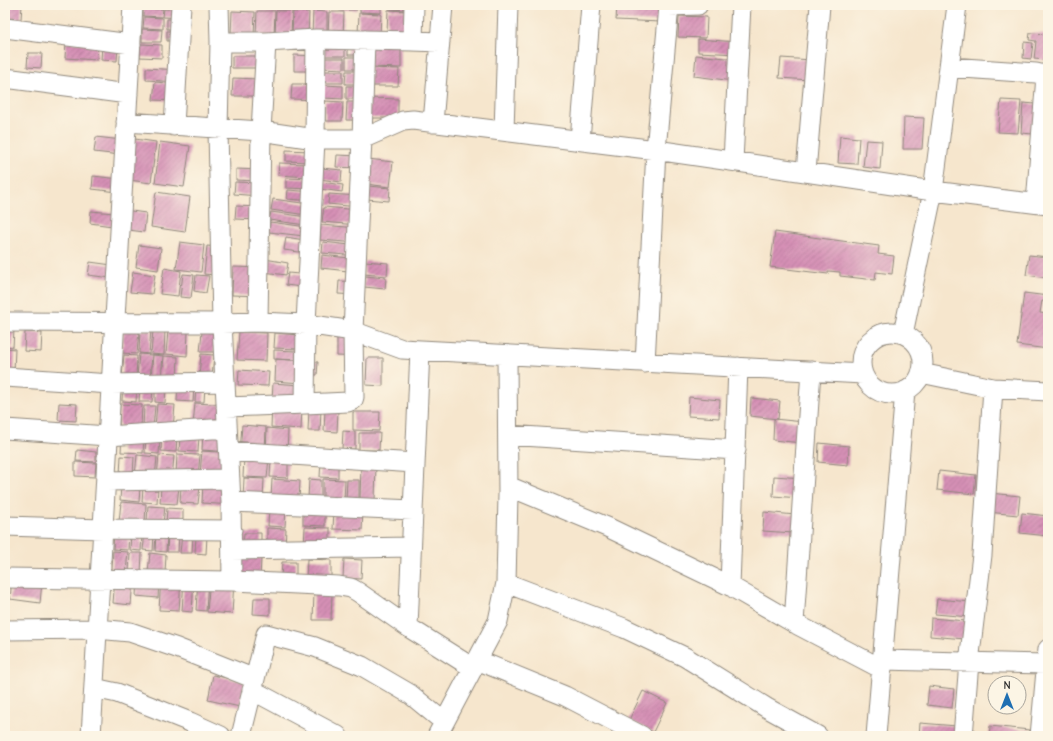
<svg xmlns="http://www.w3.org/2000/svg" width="1053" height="741" font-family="'Comic Neue',sans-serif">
  <defs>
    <pattern id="building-hatch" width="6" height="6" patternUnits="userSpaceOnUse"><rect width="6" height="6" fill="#d690b6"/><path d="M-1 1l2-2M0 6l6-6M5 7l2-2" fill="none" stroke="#ae7694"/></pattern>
  </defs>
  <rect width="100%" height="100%" fill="#fcf5e5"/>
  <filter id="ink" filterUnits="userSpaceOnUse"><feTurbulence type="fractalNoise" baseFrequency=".025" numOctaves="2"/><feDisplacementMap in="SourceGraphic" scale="8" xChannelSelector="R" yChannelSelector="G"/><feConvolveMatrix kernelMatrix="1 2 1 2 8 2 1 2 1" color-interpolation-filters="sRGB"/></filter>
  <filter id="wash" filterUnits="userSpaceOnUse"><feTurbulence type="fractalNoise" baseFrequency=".012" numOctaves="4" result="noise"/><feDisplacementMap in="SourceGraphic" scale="16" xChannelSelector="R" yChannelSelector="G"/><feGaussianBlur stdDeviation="0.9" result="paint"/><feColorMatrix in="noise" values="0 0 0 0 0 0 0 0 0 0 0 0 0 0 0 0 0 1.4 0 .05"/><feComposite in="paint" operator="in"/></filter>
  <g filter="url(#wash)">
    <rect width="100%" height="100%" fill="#f6e6cd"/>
    <g id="blocks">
      <path fill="url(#building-hatch)" d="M5,5H22L21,19L5,18Z
        M138,5H163V8L138,7Z
        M271,5H295L294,10L271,9Z
        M296,5H317V10L296,9Z
        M340,5H357V10H339Z
        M360,5H381V13L360,12Z
        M389,5H407V10L389,9Z
        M617,5H662L661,22L616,20Z
        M143,9H163L162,17L143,16Z
        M164,9L185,10V18L163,17Z
        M388,10L406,11L405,32H387Z
        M232,11L255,12L254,36L231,35Z
        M257,11H275L274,36L256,35Z
        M276,11H292L291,36L275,35Z
        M313,11L327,12V35L312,34Z
        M293,12H309L308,36H292Z
        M329,12H344L343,36L328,35Z
        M359,13L381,14L380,35L358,34Z
        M679,16L707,17L706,38L678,37Z
        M144,17L163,18V29L143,28Z
        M167,19H185V29H167Z
        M142,29L162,30L161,42H142Z
        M167,31H185V41H167Z
        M1030,33L1048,34L1046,60L1034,59L1036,41L1029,40Z
        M370,39L401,40V68L370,67Z
        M698,39L737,42V54L698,52Z
        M348,41L367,55H348Z
        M66,42L98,44L97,60L65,58Z
        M324,42H345V56H324Z
        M1024,42L1033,43L1031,59L1023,58Z
        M140,44L162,45V58L140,57Z
        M102,45L118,46L117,61L101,60Z
        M28,53H42L41,68L27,67Z
        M294,55L317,56V71H294Z
        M696,55L736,59L733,81L694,76Z
        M232,56H268V68H232Z
        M346,57H366V69H346Z
        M323,58H344V69L323,68Z
        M781,58L812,60L810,80L779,78Z
        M146,68L179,70L178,82L146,80Z
        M370,68L399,69L398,86H370Z
        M323,71H343V83H323Z
        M346,71H365V84H345Z
        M233,78L259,79V96H232Z
        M155,82L178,84L177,101L153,100Z
        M292,84H319V100L291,99Z
        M324,85L343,86V99L323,98Z
        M346,86H366V99H346Z
        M369,98L398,99V118H368Z
        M1001,100L1021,101L1018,133L998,132Z
        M325,101L343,102L342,121H325Z
        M347,102H365V120H346Z
        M1023,103L1048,105L1045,135L1021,133Z
        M904,117L924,118L922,149H903Z
        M840,136L859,138L857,164L838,163Z
        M96,137L122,140L120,155L94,152Z
        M135,139L156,142L151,183L129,180Z
        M866,140L882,141L880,169L863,167Z
        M160,142L190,146L184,187L155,183Z
        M286,150L310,151L309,162L286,161Z
        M337,155L359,156L358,168L336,167Z
        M368,159L393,162L390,187L366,184Z
        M279,163L309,164L308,177L278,175Z
        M321,168L342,170L341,182L319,179Z
        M236,169L259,170L258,181L236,180Z
        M93,176L120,179L118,192L92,189Z
        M286,178L310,179V189L286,188Z
        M235,182L259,183L258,196L234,194Z
        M321,182L343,185L342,192L320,189Z
        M368,186L390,188L389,201L367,199Z
        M288,190L314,192V201L287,199Z
        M156,192L190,197L185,232L151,227Z
        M329,194L359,196L358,207L328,204Z
        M273,199L316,205L314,216L271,210Z
        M236,206L259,207V220L235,219Z
        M324,207L359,210L358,225L322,222Z
        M124,210L146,213L144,232L121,229Z
        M91,211L114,213L112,226L90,223Z
        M271,212L314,218L313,226L269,220Z
        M270,222L314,228L313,237L269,232Z
        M321,225L359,228L358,243L320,240Z
        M775,232L879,246L878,254L894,256L892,274L876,272L875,280L840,276V272L828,271V274L770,267Z
        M286,237L316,242L314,254L284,250Z
        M180,242L204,245L201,272L176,269Z
        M323,242L359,246L358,256L322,253Z
        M139,245L161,248L158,270L136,267Z
        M207,246L228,248L226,276L204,274Z
        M322,255L358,259L357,272L321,268Z
        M1029,255L1048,257V278L1026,275Z
        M265,259L288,263L286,275L264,272Z
        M365,261L388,263L387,276L364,274Z
        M90,262L112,265L111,278L88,275Z
        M233,267L263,268L262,296L232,295Z
        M164,268L181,271L178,296L160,294Z
        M133,272L155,275L152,294L130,292Z
        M288,273L310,275L308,288L286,285Z
        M183,274L194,275L191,298L180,297Z
        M196,275L209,276L206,293L194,291Z
        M365,276L386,278L385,289L364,287Z
        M339,281L360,282L358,295L338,294Z
        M1024,293L1048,296V302L1042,301L1040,313L1048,314V349L1017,345Z
        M124,328L139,329L137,354L122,353Z
        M5,330H14L13,347L5,346Z
        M140,330H151L149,354L139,353Z
        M153,330L165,331L164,355L151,354Z
        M168,330L188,331L187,356L166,354Z
        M25,332L42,333L41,352L24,351Z
        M202,332L215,333L214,352H200Z
        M239,332L267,333L266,361L237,360Z
        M275,333L299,335L298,349L274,348Z
        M337,335L363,336L362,357L337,356Z
        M5,348L15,349L14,371L5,370Z
        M274,350L296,351V360L274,359Z
        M139,354L152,355L150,378L137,377Z
        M201,354L214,355L212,377L199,376Z
        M124,355L137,356L136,378L122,377Z
        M153,355L163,356L161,378H151Z
        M164,356L178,357L177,379L162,378Z
        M367,358H383V386L366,385Z
        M276,359L318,362L317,375L301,374V383L275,381Z
        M239,370L269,372L268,386L238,385Z
        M178,383L194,385L193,402L177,401Z
        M273,383L300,385L299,402L272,401Z
        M123,384L137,385L136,402L122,401Z
        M196,385L205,386L204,402H195Z
        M140,386L153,387L152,402H139Z
        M155,387L166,388L165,403L155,402Z
        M689,397L720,400L719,418L688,416Z
        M751,398L780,401L778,419L750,416Z
        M59,403L77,404L76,421L58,420Z
        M195,403L229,405L228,428L193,426Z
        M120,404L142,405L141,427L119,426Z
        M157,404L175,405L173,429L155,428Z
        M272,405L302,407L301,429L271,427Z
        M144,406H155L153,428H143Z
        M309,409H321L320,431H308Z
        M325,410L338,411L337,432L324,431Z
        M353,412H380L379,431L353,430Z
        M774,419L804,422L802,443L773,440Z
        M242,425L266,427L265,453L240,452Z
        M267,428L288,430L287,455L266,454Z
        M343,431L355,432V449H342Z
        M203,433L232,435L230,452L202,450Z
        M359,433H380L379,450H359Z
        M122,435L144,437L143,453L121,452Z
        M162,435L177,437L176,452L161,451Z
        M180,435L199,436L198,452L179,451Z
        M146,436L160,437L159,454L145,453Z
        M819,443L849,446L848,465L818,462Z
        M77,450L96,452V462L76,461Z
        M202,451L233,453L232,477L200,475Z
        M177,454L200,455L198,476L176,474Z
        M137,455L157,457L155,477L135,476Z
        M159,455L174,456L172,479L157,478Z
        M121,456L134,457L133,476L120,475Z
        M244,457L269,458L267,478L243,477Z
        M271,458L288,459V478L270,477Z
        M321,460H338V478L320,477Z
        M75,462L96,463L95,477L75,476Z
        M361,464H376L375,500H360Z
        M939,471L976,475L974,494L937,490Z
        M774,476L802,478L800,498L773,496Z
        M244,478L264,479L263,499L243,498Z
        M272,479L300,481L299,500L271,499Z
        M309,479L321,480V499H308Z
        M323,479L345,480L344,500H323Z
        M347,480H359V500H346Z
        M203,483L233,485L232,505L202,503Z
        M181,485L200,486L198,504L180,503Z
        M121,486L140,487L139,502L120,500Z
        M161,486L179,487L177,504L160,503Z
        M143,487L158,488L157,503L142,502Z
        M989,493L1020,496L1018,515L987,512Z
        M121,502L146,504L145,523L119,522Z
        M148,506L165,507L163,523L147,522Z
        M269,507H286L285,527L268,526Z
        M167,508L183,509V524L166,523Z
        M303,508L325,509V526L303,525Z
        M334,510L363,511L362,530L333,529Z
        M764,512L795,515L794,533L763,531Z
        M1022,513L1048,516V536L1020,533Z
        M305,527L330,528V548L304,547Z
        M267,528L286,529L285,547H267Z
        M114,531L129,532L128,550L113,549Z
        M131,532L142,533L141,551L130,550Z
        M145,533L154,534L153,551L143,550Z
        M156,533L167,534L166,552L155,551Z
        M168,533L179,534L178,552H167Z
        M244,533H261V548L243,547Z
        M182,534L193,535L192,553H180Z
        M196,535L207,536L206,554L195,553Z
        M113,551L128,552L126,571L112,570Z
        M130,553H142L141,573L129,572Z
        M150,553L166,555L165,573L148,572Z
        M236,557L261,558L260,579H235Z
        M307,559L331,560V581L306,580Z
        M344,559L362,560L361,579L343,578Z
        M282,562H296V578H281Z
        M137,577L159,579L158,598L136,596Z
        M115,578L133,579L131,605L113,603Z
        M161,578L181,579L179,611L159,610Z
        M184,578L194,579L192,612L182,611Z
        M12,579L42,582L40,603L10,599Z
        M198,579L208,580L206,611L196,610Z
        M210,579L234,581L232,614L207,612Z
        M314,593H332L331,620H313Z
        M254,598H270V615L253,614Z
        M937,599L971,602L970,617L935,614Z
        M931,618L966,621L965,639L930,636Z
        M213,675L245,682L240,707L208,700Z
        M929,686L954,689L952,708L927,705Z
        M643,691L667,703L653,732L629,720Z
        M920,723L957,726L956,736H919Z
        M990,726L1030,730V736H989Z"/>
    </g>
  </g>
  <g filter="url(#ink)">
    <use href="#blocks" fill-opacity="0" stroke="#90887c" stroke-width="1"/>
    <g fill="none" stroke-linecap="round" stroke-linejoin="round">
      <g stroke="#90887c" stroke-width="21">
        <path id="minor" d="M219,5L220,42L218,129L222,323L231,502L232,581
          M414,5L413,41L440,42
          M5,28L131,44
          M220,42H266L316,39L413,41
          M949,67L1036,73L1048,76
          M5,78L128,94
          M126,122L261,131L315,139H362L403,121L413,120L656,150L933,191L1048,205
          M433,123L443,5
          M174,126L181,5
          M504,131L508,5
          M580,140L591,5
          M733,161L741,5
          M806,172L820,5
          M1036,203L1046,76
          M5,322L222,323L258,322L306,324L353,331L402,349L863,374
          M258,322L261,131L266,42
          M861 363a31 31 0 1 1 62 0a31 31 0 1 1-62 0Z
          M903,334L933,191L957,5
          M645,363L656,150L669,6L698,5
          M921,373L993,388L1048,391
          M5,377L111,384L225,382
          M305,404L306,324L315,139L316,39
          M226,407L305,404L348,402L353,400L354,397L353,331L362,139L365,40
          M5,429L108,436L227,428
          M508,435L736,450
          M229,451L415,463
          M106,481L230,479
          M508,486L607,527L730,586L794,623L882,669
          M231,502L413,510
          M5,526L103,529L232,530
          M232,550L411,547
          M5,578L232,581L339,586L351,588L358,592L408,627L473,668
          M506,583L624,628L685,657L767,708L818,736
          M730,586L738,367
          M794,623L811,371
          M408,627L420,350
          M5,630L97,629L130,632L177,648L255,679
          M477,660L565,696L642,736
          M883,660L1046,664
          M94,688L117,693L190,722L221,736
          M252,690L338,736
          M91,736L133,5
          M241,736L266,634L315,647L362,666L410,694L444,722
          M437,736L498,621L506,583L508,495L507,355
          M876,736L905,391
          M963,736L969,662L982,555L993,388
          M1040,736L1048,649"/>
      </g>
      <use href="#minor" stroke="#fff" stroke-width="19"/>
    </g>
  </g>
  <rect width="1053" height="741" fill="none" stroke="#fcf5e5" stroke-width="20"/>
  <g transform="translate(1007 695)"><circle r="19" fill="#fcf5e5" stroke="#a8a49b"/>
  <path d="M0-3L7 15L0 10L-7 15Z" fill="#1f6fb2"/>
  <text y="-6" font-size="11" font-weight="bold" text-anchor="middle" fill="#2b2b2b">N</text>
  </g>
</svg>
